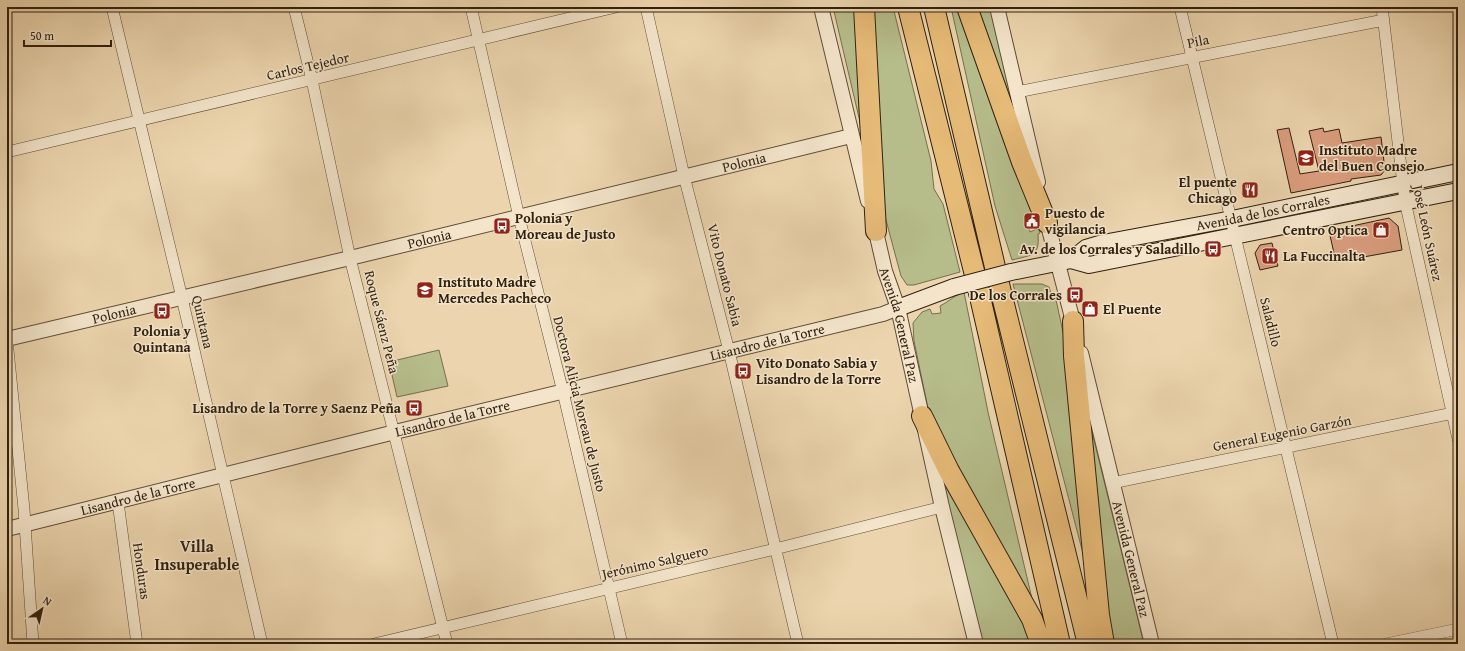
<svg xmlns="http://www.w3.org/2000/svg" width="1465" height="651" font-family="'Gentium Book Plus',serif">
  <rect width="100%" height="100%" fill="#ecd5ae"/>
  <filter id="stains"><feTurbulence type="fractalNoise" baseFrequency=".005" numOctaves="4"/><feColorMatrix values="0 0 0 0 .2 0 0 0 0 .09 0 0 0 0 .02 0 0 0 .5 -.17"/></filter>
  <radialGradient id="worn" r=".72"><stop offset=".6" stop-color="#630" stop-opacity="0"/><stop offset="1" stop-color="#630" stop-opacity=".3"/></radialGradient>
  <path fill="#b6bd8b" stroke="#746f4e" d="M833,7H857L864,139Z
    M872,7H893L931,161L934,189L943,204L960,272L914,285H907L901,276L883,209Z
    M951,7H963L1035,212L1026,215L1030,232L1039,228L1040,233L1038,234C1040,257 1031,255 1012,260L995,206Z
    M975,7H990L1019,129Z
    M1013,284H1042L1049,287L1053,300H1056L1065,341L1087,569Z
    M964,292L988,412L1033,603L929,413L914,341L913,323L922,312L930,309L932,314L941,313L940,306C948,302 955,295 964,292Z
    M439,350L448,386L397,397L389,362Z
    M1082,391L1144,644H1112Z
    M942,479L1022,615L1031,644H981Z"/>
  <path fill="#db9e7f" stroke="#312110" d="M1289,128L1300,174L1319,171L1309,131L1323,128L1324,132L1339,129L1342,143L1381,137L1385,170L1381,175L1351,179V181L1291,193L1277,130Z
    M1389,218L1398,226L1402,250L1336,262L1329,231Z
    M1272,243L1278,266L1260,270L1255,253L1260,245Z"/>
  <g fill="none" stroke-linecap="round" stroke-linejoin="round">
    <g stroke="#604e38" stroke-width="12">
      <path id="minor" d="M112,7L182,298L262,644
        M294,7L312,80L350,258L447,644
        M471,7L519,217L563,392L622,644
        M646,7L684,176L729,351L798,644
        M1180,7L1333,644
        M1382,7L1405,201L1458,439
        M1017,92L1384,20
        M7,152L616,7
        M7,340L24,509L33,644
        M1112,483L1458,412
        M118,502L137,644
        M374,644L775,549L942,507
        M1386,644L1458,629"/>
    </g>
    <g stroke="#604e38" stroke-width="16">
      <g id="tertiary">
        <path d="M821,7L868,201"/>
        <path d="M997,7L1038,182"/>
        <path d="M1045,214L1075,329"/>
        <path id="s1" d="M874,223L885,271L898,308L942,507L976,644"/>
        <path id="s2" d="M7,339L350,258L851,136"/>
        <path id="s3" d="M1081,353L1152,644"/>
        <path id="s4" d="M7,529L395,432L883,314L898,308"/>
      </g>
    </g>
    <g stroke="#312110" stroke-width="18">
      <g id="secondary">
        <path d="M1071,260L1089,265L1458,191"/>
        <path id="s5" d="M1011,272L1071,260L1086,248L1103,243L1232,219L1458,172"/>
        <path d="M898,308L954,287"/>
      </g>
    </g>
    <g stroke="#312110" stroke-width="22">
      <path id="motorway" d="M864,7L876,231
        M908,7L974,271L1060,644
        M934,7L999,284L1088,644
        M967,7L1022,162L1047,223
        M1073,321L1074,356L1099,615L1104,644
        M922,416L949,471L1032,619L1041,644"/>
    </g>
    <use href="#minor" stroke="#f3e4ca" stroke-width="11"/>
    <use href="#tertiary" stroke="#f3e4ca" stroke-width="14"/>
    <use href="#secondary" stroke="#f3e4ca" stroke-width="16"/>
    <use href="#motorway" stroke="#e6ba77" stroke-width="20"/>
    <g stroke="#312110" stroke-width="18" stroke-linecap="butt">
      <path id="secondary-bridge" d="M954,287L1011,272"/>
    </g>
    <use href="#secondary-bridge" stroke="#f3e4ca" stroke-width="16"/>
  </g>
  <defs>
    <g id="school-square" transform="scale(0.9)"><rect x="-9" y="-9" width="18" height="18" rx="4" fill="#8f2418" stroke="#f3e4ca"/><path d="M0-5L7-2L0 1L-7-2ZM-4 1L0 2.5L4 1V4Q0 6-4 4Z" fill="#fff"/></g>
    <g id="restaurant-square" transform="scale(0.9)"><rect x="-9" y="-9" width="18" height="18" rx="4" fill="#8f2418" stroke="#f3e4ca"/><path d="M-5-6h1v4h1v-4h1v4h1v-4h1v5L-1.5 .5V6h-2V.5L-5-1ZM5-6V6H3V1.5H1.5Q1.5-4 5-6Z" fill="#fff"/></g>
    <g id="civic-square" transform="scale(0.9)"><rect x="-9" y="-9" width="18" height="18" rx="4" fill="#8f2418" stroke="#f3e4ca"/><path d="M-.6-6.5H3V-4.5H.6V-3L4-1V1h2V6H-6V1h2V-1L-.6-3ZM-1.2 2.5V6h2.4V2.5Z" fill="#fff"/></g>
    <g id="bus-square" transform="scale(0.9)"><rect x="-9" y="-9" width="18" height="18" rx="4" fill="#8f2418" stroke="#f3e4ca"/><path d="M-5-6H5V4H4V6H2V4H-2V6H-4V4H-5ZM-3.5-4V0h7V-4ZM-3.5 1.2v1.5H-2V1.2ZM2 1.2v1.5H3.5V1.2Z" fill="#fff"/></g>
    <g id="shop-square" transform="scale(0.9)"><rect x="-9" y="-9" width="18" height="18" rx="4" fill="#8f2418" stroke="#f3e4ca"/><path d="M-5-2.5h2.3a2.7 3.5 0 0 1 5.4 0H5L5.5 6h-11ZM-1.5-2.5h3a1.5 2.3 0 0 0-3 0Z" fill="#fff"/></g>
  </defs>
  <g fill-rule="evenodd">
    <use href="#school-square" x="1306" y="158"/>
    <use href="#restaurant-square" x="1250" y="190"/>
    <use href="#civic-square" x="1032" y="221"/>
    <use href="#bus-square" x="502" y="226"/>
    <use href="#shop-square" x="1381" y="230"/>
    <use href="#bus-square" x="1213" y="249"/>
    <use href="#restaurant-square" x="1270" y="256"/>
    <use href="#school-square" x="425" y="290"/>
    <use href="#bus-square" x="1075" y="295"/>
    <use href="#shop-square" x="1090" y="309"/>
    <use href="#bus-square" x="162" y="311"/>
    <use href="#bus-square" x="743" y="371"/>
    <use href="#bus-square" x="414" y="408"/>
  </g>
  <g text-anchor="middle" stroke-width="3" stroke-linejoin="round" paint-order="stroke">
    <g font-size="14" fill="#312110" stroke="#f3e4ca">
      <text transform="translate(1198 41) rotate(-11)" y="5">Pila</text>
      <text transform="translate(308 66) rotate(-13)" y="5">Carlos Tejedor</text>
      <text dy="5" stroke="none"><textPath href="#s2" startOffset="758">Polonia</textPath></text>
      <text dy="5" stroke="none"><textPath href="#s5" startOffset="261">Avenida de los Corrales</textPath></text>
      <text transform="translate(1428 233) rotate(78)" y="5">José León Suárez</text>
      <text dy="5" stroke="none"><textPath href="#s2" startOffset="434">Polonia</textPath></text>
      <text transform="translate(725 275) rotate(76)" y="5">Vito Donato Sabia</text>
      <text dy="5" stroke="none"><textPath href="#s2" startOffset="110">Polonia</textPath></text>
      <text transform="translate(203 322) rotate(77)" y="5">Quintana</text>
      <text transform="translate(382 322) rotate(76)" y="5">Roque Sáenz Peña</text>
      <text transform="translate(1271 322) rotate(76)" y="5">Saladillo</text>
      <text dy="5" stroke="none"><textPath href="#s1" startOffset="105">Avenida General Paz</textPath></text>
      <text dy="5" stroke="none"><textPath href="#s4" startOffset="783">Lisandro de la Torre</textPath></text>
      <text transform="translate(580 404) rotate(76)" y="5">Doctora Alicia Moreau de Justo</text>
      <text dy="5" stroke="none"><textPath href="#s4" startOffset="459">Lisandro de la Torre</textPath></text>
      <text transform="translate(1282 433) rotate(-11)" y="5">General Eugenio Garzón</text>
      <text dy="5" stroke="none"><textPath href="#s4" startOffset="135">Lisandro de la Torre</textPath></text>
      <text dy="5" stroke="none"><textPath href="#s3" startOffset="212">Avenida General Paz</textPath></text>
      <text transform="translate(655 562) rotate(-13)" y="5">Jerónimo Salguero</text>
      <text transform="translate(142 571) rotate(82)" y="5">Honduras</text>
    </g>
    <g font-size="14" font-weight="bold" fill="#312110" stroke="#f3e4ca" text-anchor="start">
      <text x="1319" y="155">Instituto Madre<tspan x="1319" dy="16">del Buen Consejo</tspan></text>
      <text x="1237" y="187" text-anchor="end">El puente<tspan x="1237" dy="16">Chicago</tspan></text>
      <text x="1045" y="218">Puesto de<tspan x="1045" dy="16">vigilancia</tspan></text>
      <text x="515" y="223">Polonia y<tspan x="515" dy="16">Moreau de Justo</tspan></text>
      <text x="1368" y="235" text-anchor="end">Centro Optica</text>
      <text x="1200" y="254" text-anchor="end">Av. de los Corrales y Saladillo</text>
      <text x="1283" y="261">La Fuccinalta</text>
      <text x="438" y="287">Instituto Madre<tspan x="438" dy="16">Mercedes Pacheco</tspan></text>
      <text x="1062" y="300" text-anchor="end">De los Corrales</text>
      <text x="1103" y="314">El Puente</text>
      <text x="162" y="336" text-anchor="middle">Polonia y<tspan x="162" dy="16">Quintana</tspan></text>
      <text x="756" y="368">Vito Donato Sabia y<tspan x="756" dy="16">Lisandro de la Torre</tspan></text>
      <text x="401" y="413" text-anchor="end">Lisandro de la Torre y Saenz Peña</text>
    </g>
    <g font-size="16" font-weight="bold" fill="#312110" stroke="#f3e4ca">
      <text x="197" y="552">Villa<tspan x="197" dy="18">Insuperable</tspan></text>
    </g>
  </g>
  <rect width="1465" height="651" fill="none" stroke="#ecd5ae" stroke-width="24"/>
  <rect x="8" y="8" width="1449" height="635" fill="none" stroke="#312110" stroke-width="2"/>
  <rect x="12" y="12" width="1441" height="627" fill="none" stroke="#312110"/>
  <g transform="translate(42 609) rotate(34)" stroke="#f3e4ca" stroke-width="3" paint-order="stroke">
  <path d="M0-3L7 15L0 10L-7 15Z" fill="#312110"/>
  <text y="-6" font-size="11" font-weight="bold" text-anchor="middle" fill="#312110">N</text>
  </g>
  <path d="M24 40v6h87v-6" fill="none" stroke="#312110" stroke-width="2"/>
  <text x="30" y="40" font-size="12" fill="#312110" stroke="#f3e4ca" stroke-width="3" paint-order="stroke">50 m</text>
  <rect width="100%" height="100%" filter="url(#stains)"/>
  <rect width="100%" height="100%" fill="url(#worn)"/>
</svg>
